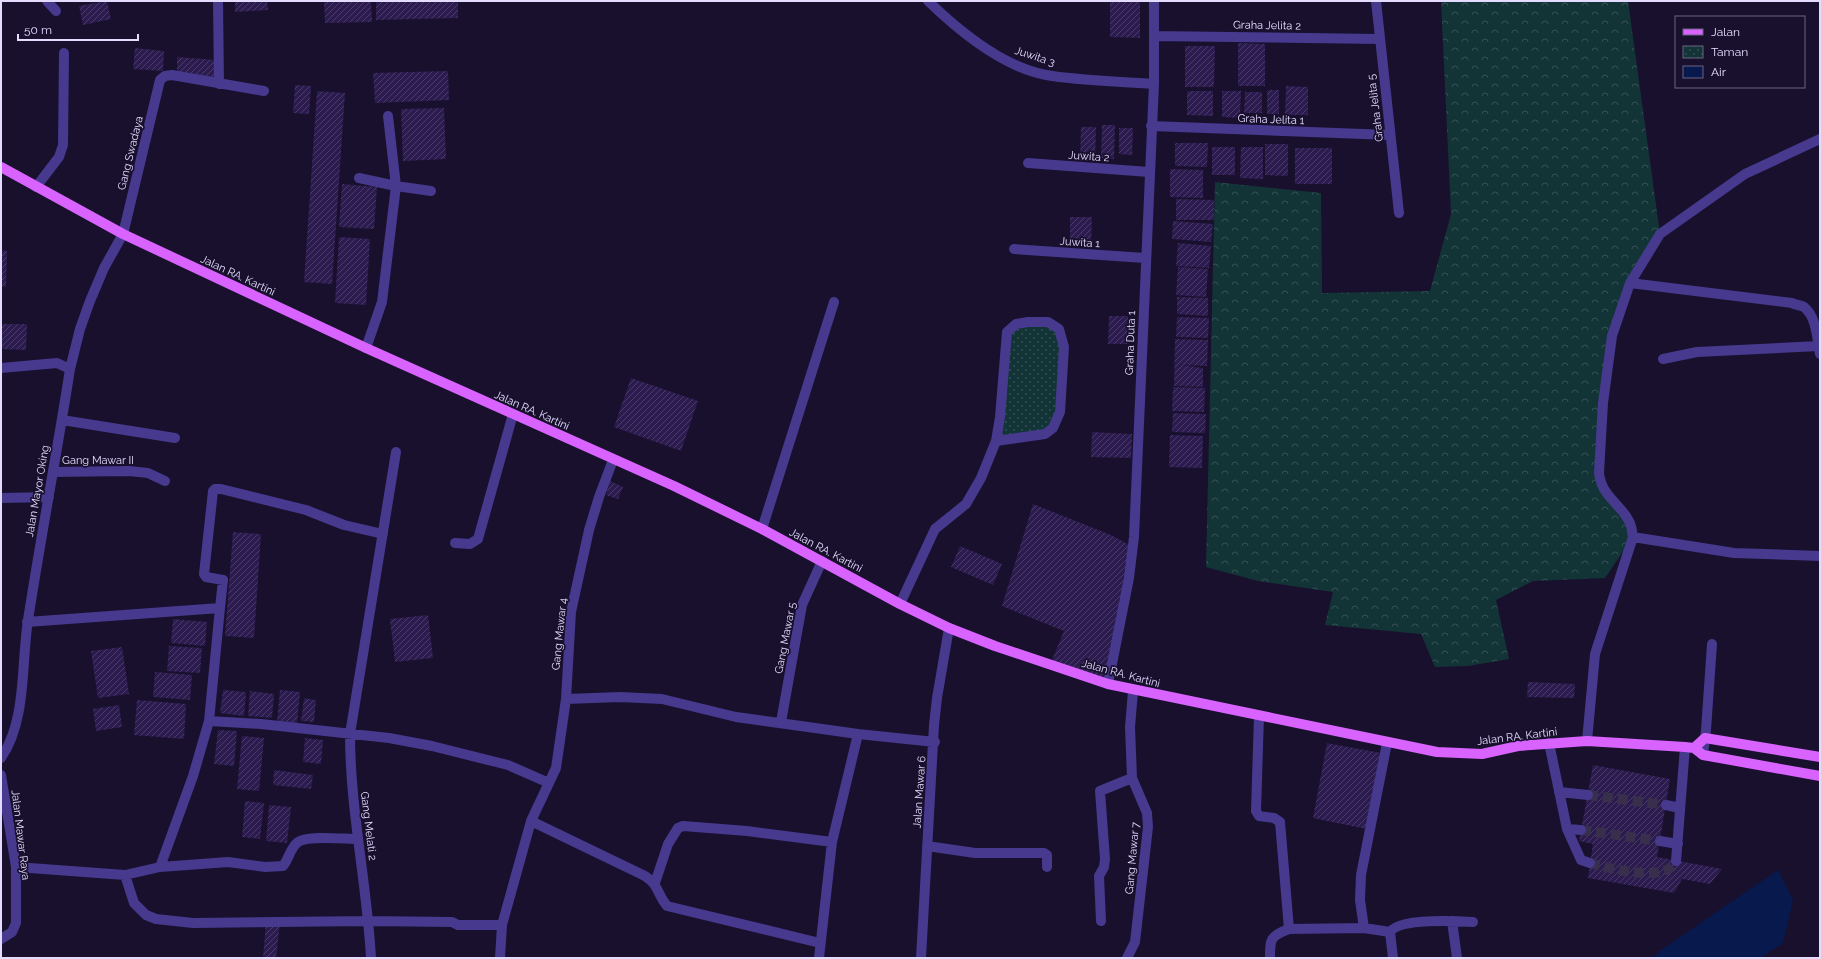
<svg xmlns="http://www.w3.org/2000/svg" width="1821" height="959" font-family="Raleway,sans-serif">
  <defs>
    <pattern id="forest-crowns" width="20" height="18" patternUnits="userSpaceOnUse"><rect width="20" height="18" fill="#133437"/><path d="M2 6a3 3 0 1 1 6 0M12 15a3 3 0 1 1 6 0" fill="none" stroke="#355155"/></pattern>
    <pattern id="park-dots" width="8" height="8" patternUnits="userSpaceOnUse"><rect width="8" height="8" fill="#133437"/><path d="M2 2h.1M6 6h.1" fill="none" stroke="#355155" stroke-width="1.8" stroke-linecap="round"/></pattern>
    <pattern id="building-hatch" width="6" height="6" patternUnits="userSpaceOnUse"><rect width="6" height="6" fill="#2c1b4f"/><path d="M-1 1l2-2M0 6l6-6M5 7l2-2" fill="none" stroke="#4a3c69"/></pattern>
  </defs>
  <rect width="100%" height="100%" fill="#18102d"/>
  <path fill="url(#forest-crowns)" d="M1441,1H1628L1660,234L1630,283L1612,336L1599,473L1633,537L1605,578L1533,581L1496,600L1509,659L1468,666L1435,667L1421,634L1325,625L1333,592L1258,581L1206,567L1215,182L1321,193L1322,293L1430,291L1451,214Z"/>
  <path fill="url(#park-dots)" d="M1028,322L1059,329L1064,347L1053,428L996,441L1007,332Z"/>
  <path fill="#08194e" d="M1778,870L1793,900L1783,943L1761,958H1652L1661,950Z"/>
  <path fill="url(#building-hatch)" d="M107,1L111,19L83,25L79,6Z
    M235,1H267L268,10L235,12Z
    M324,1H371L372,22L325,23Z
    M376,1H458V18L376,20Z
    M1110,1H1140V38L1110,37Z
    M1238,43L1265,44V86H1238Z
    M1185,46H1215L1214,87H1185Z
    M135,48L164,51L163,71L133,69Z
    M177,57L216,60L214,80L177,74Z
    M448,71L449,100L375,103L373,73Z
    M295,85L311,86L309,114L293,113Z
    M1286,86L1308,87V115H1285Z
    M1267,90H1279V114H1267Z
    M317,91L345,93L332,284L304,282Z
    M1187,91H1213V116L1187,115Z
    M1222,91H1241L1240,118L1222,117Z
    M1245,92H1262V113H1244Z
    M444,108L446,159L403,161L401,109Z
    M1102,125H1115L1114,159L1101,158Z
    M1081,127H1096L1095,161H1080Z
    M1119,128H1133L1132,155L1119,154Z
    M1175,143H1208L1207,167L1175,166Z
    M1265,144H1288V176L1265,175Z
    M1212,147H1235V175H1212Z
    M1241,147H1263V179L1240,178Z
    M1295,148H1332V184H1295Z
    M1170,169L1203,170V198L1170,197Z
    M342,184L377,187L374,229L339,227Z
    M1176,199L1214,200V220H1176Z
    M1070,217H1092L1091,246H1070Z
    M1173,221L1213,224L1211,242L1172,239Z
    M339,237L370,239L366,305L335,303Z
    M1178,243L1211,246L1209,268L1176,266Z
    M1,250L7,251L6,287L1,286Z
    M1178,267L1208,269L1206,297L1176,295Z
    M1177,297L1208,298V316L1177,314Z
    M1109,316H1128L1127,344H1108Z
    M1177,317L1209,318L1208,338L1176,337Z
    M1,324H27L26,350L1,349Z
    M1175,339L1208,340L1207,366L1180,365L1203,368V387L1174,386Z
    M631,378L698,401L681,451L614,427Z
    M1173,387L1205,388L1204,412L1172,411Z
    M1173,413L1206,414L1205,433L1172,432Z
    M1092,432L1132,434L1131,458L1091,457Z
    M1170,435L1203,436L1202,468L1169,467Z
    M610,481L623,487L618,499L606,495Z
    M1033,504L1111,535L1133,547L1106,684L1050,665L1064,631L1002,606Z
    M233,532L261,534L254,638L225,636Z
    M960,546L1002,564L993,585L951,567Z
    M428,615L433,658L395,662L390,619Z
    M173,619L207,622L205,646L171,643Z
    M169,646L202,648L200,673L167,671Z
    M122,647L129,694L98,698L91,651Z
    M155,672L192,675L190,700L153,697Z
    M1528,682L1575,684L1574,698L1527,697Z
    M223,690L246,692L244,716L220,713Z
    M280,690L300,692L297,724L277,722Z
    M250,691L274,694L272,718L248,716Z
    M304,698L316,700L314,722L301,721Z
    M137,700L186,704L184,739L134,735Z
    M119,705L122,727L96,731L93,709Z
    M218,730L237,731L234,766L214,764Z
    M242,736L264,738L259,791L237,789Z
    M305,738L323,740L321,764L303,762Z
    M1327,743L1381,753L1366,829L1313,818Z
    M1593,765L1670,779L1657,857L1722,869L1710,884L1682,879L1674,893L1588,878L1593,844L1579,841Z
    M274,770L313,775L311,789L273,785Z
    M245,801L264,803L260,839L242,837Z
    M269,805L291,807L287,843L266,841Z
    M266,922L280,924L276,958H263Z"/>
  <g fill="none" stroke-linecap="round" stroke-linejoin="round">
    <path stroke="#372f4c" stroke-width="10" stroke-dasharray="10 5" stroke-linecap="butt" d="M1588,795L1666,805
      M1581,830L1660,841
      M1590,863C1608,868 1667,884 1676,861"/>
    <path stroke="#46398e" stroke-width="10" d="M47,1L56,11
      M218,1L219,84
      M928,1C959,31 1003,67 1046,75C1081,81 1118,81 1154,84
      M1376,1L1399,213
      M1154,36L1379,39
      M1151,126L1390,135
      M1028,163L1149,172
      M359,178L396,186L388,116
      M36,187L59,157L63,145L64,53
      M1014,249L1145,258
      M1630,283L1792,303C1795,305 1801,305 1804,307C1817,317 1817,340 1820,354
      M366,348L382,302L396,186L431,191
      M1663,359L1697,352L1819,346
      M1,368L57,363L70,369
      M62,420L175,438
      M53,472L129,471L148,473L165,481
      M1,498L49,497
      M762,529L834,302
      M1633,537L1734,553L1820,556
      M455,543L470,544L478,539L513,414
      M900,604L935,529L966,504L981,478L996,441L1000,417L1007,332L1016,324L1028,322H1048L1059,329L1064,347L1060,412L1053,428L1045,434L996,441
      M220,608L223,580L206,577L204,574L213,491L215,489H221L306,510L344,525L383,534
      M1108,684L1129,578L1134,537L1154,84V1
      M566,699L620,697L662,699L736,717L858,734
      M1259,716L1256,811L1259,816L1274,818L1280,822L1289,929C1270,936 1270,939 1270,958
      M209,721L261,724L389,738L432,746L508,765L549,783
      M781,722L802,605L822,561
      M1587,741L1595,654L1633,537C1632,532 1632,526 1629,521C1619,502 1602,497 1599,473L1603,403L1612,336L1630,283L1660,234L1745,174L1820,139
      M1549,743L1567,829L1581,860L1590,863
      M1703,755L1706,730L1712,644
      M1,758C27,720 21,664 28,620C41,536 57,453 70,369L80,329L90,301L104,268L123,234L160,80L165,76L172,75L264,91
      M1,775L16,867V923L12,932L1,939
      M1559,792L1588,795
      M1666,805L1680,808
      M531,821L645,876C660,886 656,893 667,906L820,943
      M1567,829L1581,830
      M1660,841L1678,844
      M927,846L975,853H1044L1047,855V867
      M1676,861L1685,747
      M16,867L125,875L160,867L193,776L209,721L220,608L27,622
      M160,867L228,862L265,867L283,866C289,859 290,848 298,842C308,835 344,839 357,839
      M125,875L134,903L146,915L156,919L193,923L369,921L452,922L458,925H502
      M655,883L668,844L678,828L683,826L747,831L832,842
      M1101,921L1099,876L1104,867L1105,859L1100,791L1132,778
      M1452,921L1457,958
      M1364,928L1360,900L1361,875L1387,743
      M1289,929L1364,928L1390,932L1393,958
      M1390,932C1399,918 1457,921 1473,922
      M371,958C367,883 350,810 350,734L396,452
      M500,958L502,925L531,821L556,768L566,699L571,612L589,530L599,497L613,460
      M819,958L832,842L858,734L935,742
      M921,958L934,725L937,698L949,628
      M1127,958L1135,942L1148,827L1147,813L1132,778L1130,727L1133,691"/>
    <path stroke="#d863ff" stroke-width="10" d="M1,167L123,234L366,348L674,486L762,529L900,604L949,628L995,646L1108,684L1437,752L1482,754L1518,746L1587,741L1685,747L1694,748L1703,755L1820,776
      M1694,748L1705,738L1820,757"/>
  </g>
  <g text-anchor="middle" stroke-width="3.5" stroke-linejoin="round" paint-order="stroke">
    <g font-size="11" fill="#e4dcff" stroke="#18102d">
      <text transform="translate(1267 25) rotate(1)" y="4">Graha Jelita 2</text>
      <text transform="translate(1035 56) rotate(18)" y="4">Juwita 3</text>
      <text transform="translate(1375 108) rotate(-97)" y="4">Graha Jelita 5</text>
      <text transform="translate(1271 119) rotate(2)" y="4">Graha Jelita 1</text>
      <text transform="translate(130 153) rotate(-76)" y="4">Gang Swadaya</text>
      <text transform="translate(1089 156) rotate(4)" y="4">Juwita 2</text>
      <text transform="translate(1080 242) rotate(4)" y="4">Juwita 1</text>
      <text transform="translate(238 275) rotate(25)" y="4">Jalan RA. Kartini</text>
      <text transform="translate(1130 343) rotate(-88)" y="4">Graha Duta 1</text>
      <text transform="translate(532 410) rotate(24)" y="4">Jalan RA. Kartini</text>
      <text x="98" y="464">Gang Mawar II</text>
      <text transform="translate(37 491) rotate(-80)" y="4">Jalan Mayor Oking</text>
      <text transform="translate(826 550) rotate(28)" y="4">Jalan RA. Kartini</text>
      <text transform="translate(559 634) rotate(-84)" y="4">Gang Mawar 4</text>
      <text transform="translate(785 638) rotate(-79)" y="4">Gang Mawar 5</text>
      <text transform="translate(1121 673) rotate(15)" y="4">Jalan RA. Kartini</text>
      <text transform="translate(1517 736) rotate(-7)" y="4">Jalan RA. Kartini</text>
      <text transform="translate(919 792) rotate(-86)" y="4">Jalan Mawar 6</text>
      <text transform="translate(369 826) rotate(83)" y="4">Gang Melati 2</text>
      <text transform="translate(21 835) rotate(83)" y="4">Jalan Mawar Raya</text>
      <text transform="translate(1132 858) rotate(-85)" y="4">Gang Mawar 7</text>
    </g>
  </g>
  <rect width="1821" height="959" fill="none" stroke="#e4dcff" stroke-width="4"/>
  <rect x="1675" y="16" width="130" height="72" fill="#18102d" stroke="#6a6281"/>
  <rect x="1683" y="29" width="20" height="6" fill="#d863ff" stroke="#6a6281"/>
  <text x="1711" y="36" font-size="12" fill="#e4dcff">Jalan</text>
  <rect x="1683" y="46" width="20" height="12" fill="url(#park-dots)" stroke="#6a6281"/>
  <text x="1711" y="56" font-size="12" fill="#e4dcff">Taman</text>
  <rect x="1683" y="66" width="20" height="12" fill="#08194e" stroke="#6a6281"/>
  <text x="1711" y="76" font-size="12" fill="#e4dcff">Air</text>
  <path d="M18 34v6h120v-6" fill="none" stroke="#e4dcff" stroke-width="2"/>
  <text x="24" y="34" font-size="12" fill="#e4dcff" stroke="#18102d" stroke-width="3" paint-order="stroke">50 m</text>
</svg>
